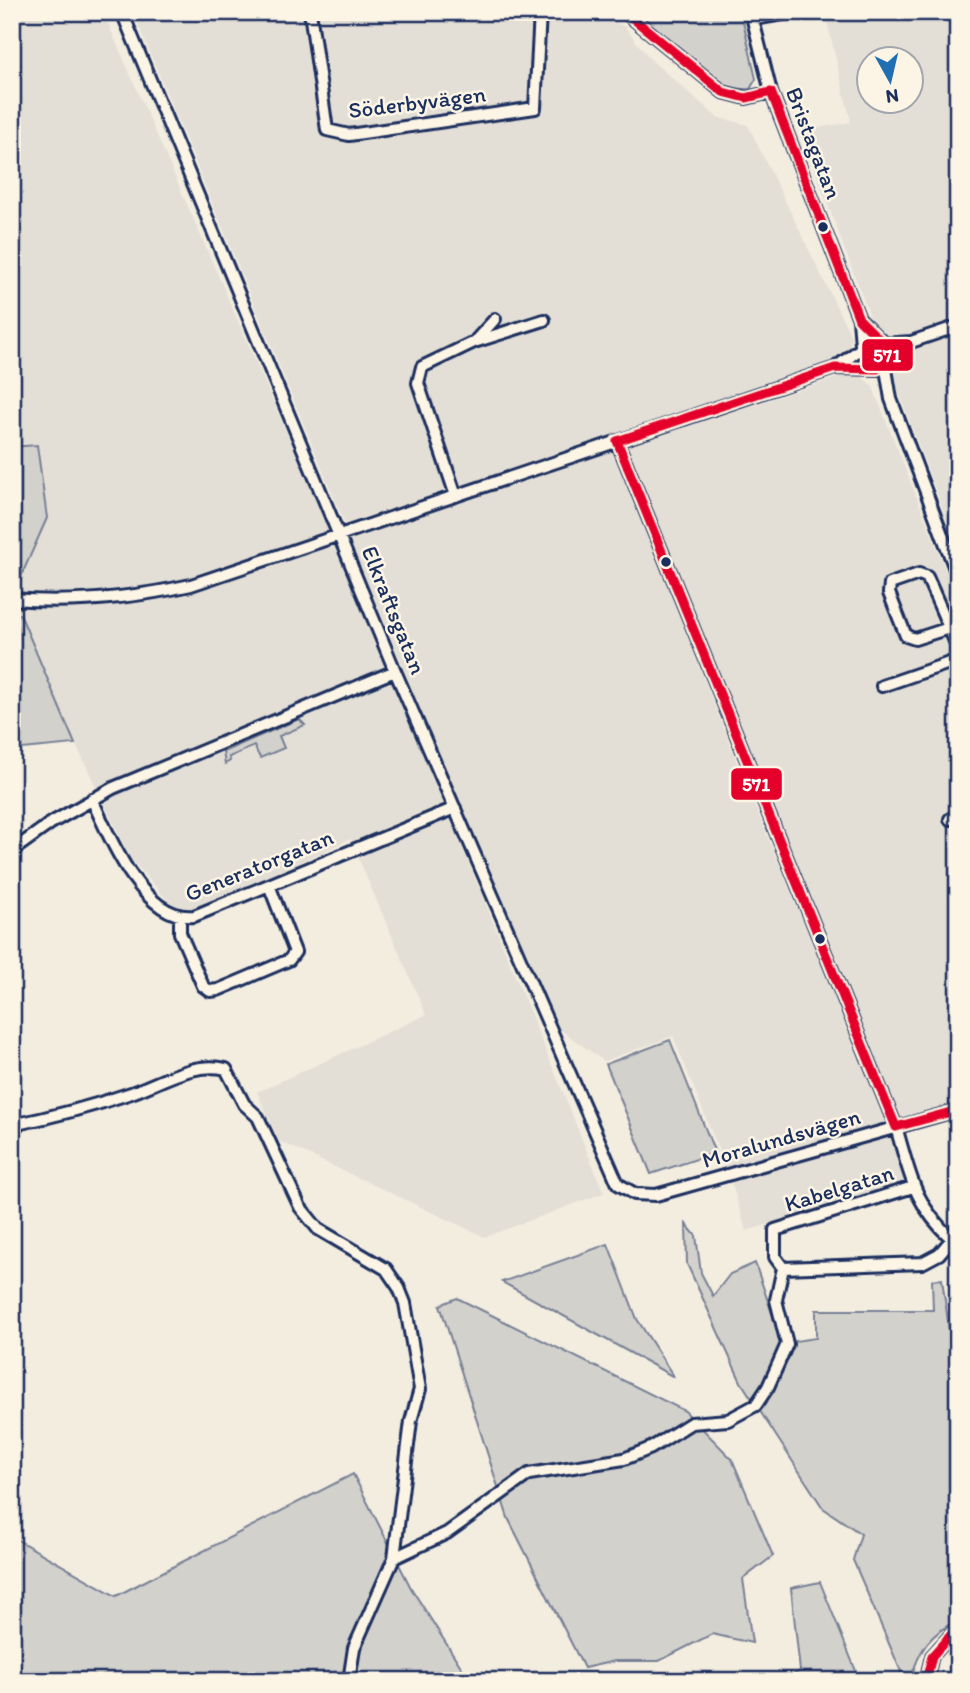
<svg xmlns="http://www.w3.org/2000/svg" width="970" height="1693" font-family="Itim,sans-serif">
  <rect width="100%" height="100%" fill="#f3ede0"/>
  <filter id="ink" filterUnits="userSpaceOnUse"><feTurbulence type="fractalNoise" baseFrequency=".0143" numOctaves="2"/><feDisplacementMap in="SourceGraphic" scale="14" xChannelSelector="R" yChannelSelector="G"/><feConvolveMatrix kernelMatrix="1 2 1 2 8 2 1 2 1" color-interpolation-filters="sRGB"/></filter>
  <g filter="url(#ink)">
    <path fill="#e3dfd6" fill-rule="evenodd" d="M23,12H103L383,653L604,1193L485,1237L279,1141L257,1092L426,1015L350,839L197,911L175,909L130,858L69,730L12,595L47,518L37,445L12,447V26Z
      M133,12L596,13L625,27L650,59L717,117L748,125L851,336L850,347L827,363L345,524Z
      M958,12V550L800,131L851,122L825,13ZM869,60H911V102H869Z
      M848,374H858L872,385L958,601V1101L900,1118L717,676L628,446Z
      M614,450L744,780L892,1132L906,1183L746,1231L731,1181L673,1036L604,1061L548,1021L508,916L349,540L456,498Z"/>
    <path fill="#d3d1cc" stroke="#778095" stroke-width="2" d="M636,12H741L756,79L750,89C703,93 671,38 636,12Z
      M37,445L47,518L19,581L12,578V447Z
      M20,614L69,730L75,744L12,750V616Z
      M299,719L305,725L279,736L284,748L260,758L254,746L229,757L230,761L225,764L223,752Z
      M670,1040L715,1153L651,1174L606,1064Z
      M686,1224L696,1236L701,1273L713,1296L730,1274L755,1263L782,1343L816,1338V1310H933L932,1280L942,1279L950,1335L958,1336V1620C929,1634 919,1650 910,1681H905L853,1560L861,1534L823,1508L741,1382L687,1264Z
      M608,1244L637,1319L674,1377L502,1282Z
      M457,1298L685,1411L732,1459L773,1556L743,1579L752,1643L712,1634L659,1661H615L584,1668L508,1518L440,1305Z
      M353,1474L411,1588L470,1681H12L14,1538L116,1596Z
      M820,1582L860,1681H794L793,1675L800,1671L791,1588Z"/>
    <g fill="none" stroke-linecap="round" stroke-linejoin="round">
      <g stroke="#1b2f5e" stroke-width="16">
        <path id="minor" d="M122,12L395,671L618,1184L635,1194L656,1195L958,1110
          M310,12L327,130L349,135L535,108L540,12
          M625,12L723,92L746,98L771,92
          M751,12L771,92L859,319L861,345
          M754,19L794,12
          M476,340L495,319
          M884,344L911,342L958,326
          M885,363L891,399L958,577
          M835,368L859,350
          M617,441L896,1127C910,1174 914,1205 952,1239L939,1254L922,1263L783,1268
          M456,496L418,383L422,367L474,342L544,320
          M12,599C73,604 132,598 191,585L835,368L877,369L888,358L884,344L859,319
          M949,628L915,639L906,636L889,593L890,584L919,574L927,577L958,648
          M882,686L958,660
          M92,799C109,837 144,922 194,916L455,808
          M950,819L958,816
          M12,851L51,823L113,788L395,671
          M180,918V933L203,986L210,991L218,990L289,960L295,952L269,885
          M12,1125C52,1117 90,1107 128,1094C159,1084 192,1061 226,1069L244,1104L258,1117L300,1207L318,1229L386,1269L399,1288L405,1303L420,1389L411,1421L394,1558L354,1648L349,1681
          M783,1268L775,1257V1230L913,1187
          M394,1558L447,1533L529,1474L624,1459L651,1448L691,1423L728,1420L756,1405L768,1387L787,1344L776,1300L783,1268
          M926,1681L932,1656L958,1627"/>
      </g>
      <use href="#minor" stroke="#fcf5e5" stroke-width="10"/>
      <g stroke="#fcf5e5" stroke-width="14">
        <path id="bus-1" d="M625,12L723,92L746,98L771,92
          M617,441L896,1127
          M617,441L835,368L877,369L888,358L884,344L859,319L771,92
          M896,1127L958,1110
          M926,1681L932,1656L958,1627"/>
      </g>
      <use href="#bus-1" stroke="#e4002b" stroke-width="9"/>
    </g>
  </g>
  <g fill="#1b2f5e" stroke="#fcf5e5" stroke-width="2.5">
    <circle cx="823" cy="227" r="6"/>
    <circle cx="666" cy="562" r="6"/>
    <circle cx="820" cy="939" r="6"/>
  </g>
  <g text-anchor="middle" stroke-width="5" stroke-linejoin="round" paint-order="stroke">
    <g font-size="23" fill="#1b2f5e" stroke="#fcf5e5">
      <text transform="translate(417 102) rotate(-7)" y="8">Söderbyvägen</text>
      <text transform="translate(814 143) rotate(69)" y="8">Bristagatan</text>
      <text transform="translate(394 610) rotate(68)" y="8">Elkraftsgatan</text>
      <text transform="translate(259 865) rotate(-22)" y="8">Generatorgatan</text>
      <text transform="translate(781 1138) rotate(-16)" y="8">Moralundsvägen</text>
      <text transform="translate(839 1188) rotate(-17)" y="8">Kabelgatan</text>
    </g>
  </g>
  <g stroke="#fcf5e5" stroke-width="2.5">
    <rect x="861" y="338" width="53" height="34" rx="7" fill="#e4002b"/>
    <rect x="730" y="767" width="53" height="34" rx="7" fill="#e4002b"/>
  </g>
  <g font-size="19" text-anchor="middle" font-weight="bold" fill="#fff">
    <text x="887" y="362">571</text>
    <text x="756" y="791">571</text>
  </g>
  <rect width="970" height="1693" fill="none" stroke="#fcf5e5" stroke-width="42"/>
  <rect x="21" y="21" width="928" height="1651" fill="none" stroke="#1b2f5e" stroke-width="2.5" filter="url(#ink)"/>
  <g transform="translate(890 80) rotate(172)"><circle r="33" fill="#fcf5e5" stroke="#a2a6af" stroke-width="2"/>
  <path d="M0-5L12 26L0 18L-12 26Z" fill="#1f6fb2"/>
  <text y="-10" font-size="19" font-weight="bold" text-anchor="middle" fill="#1b2f5e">N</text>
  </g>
</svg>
